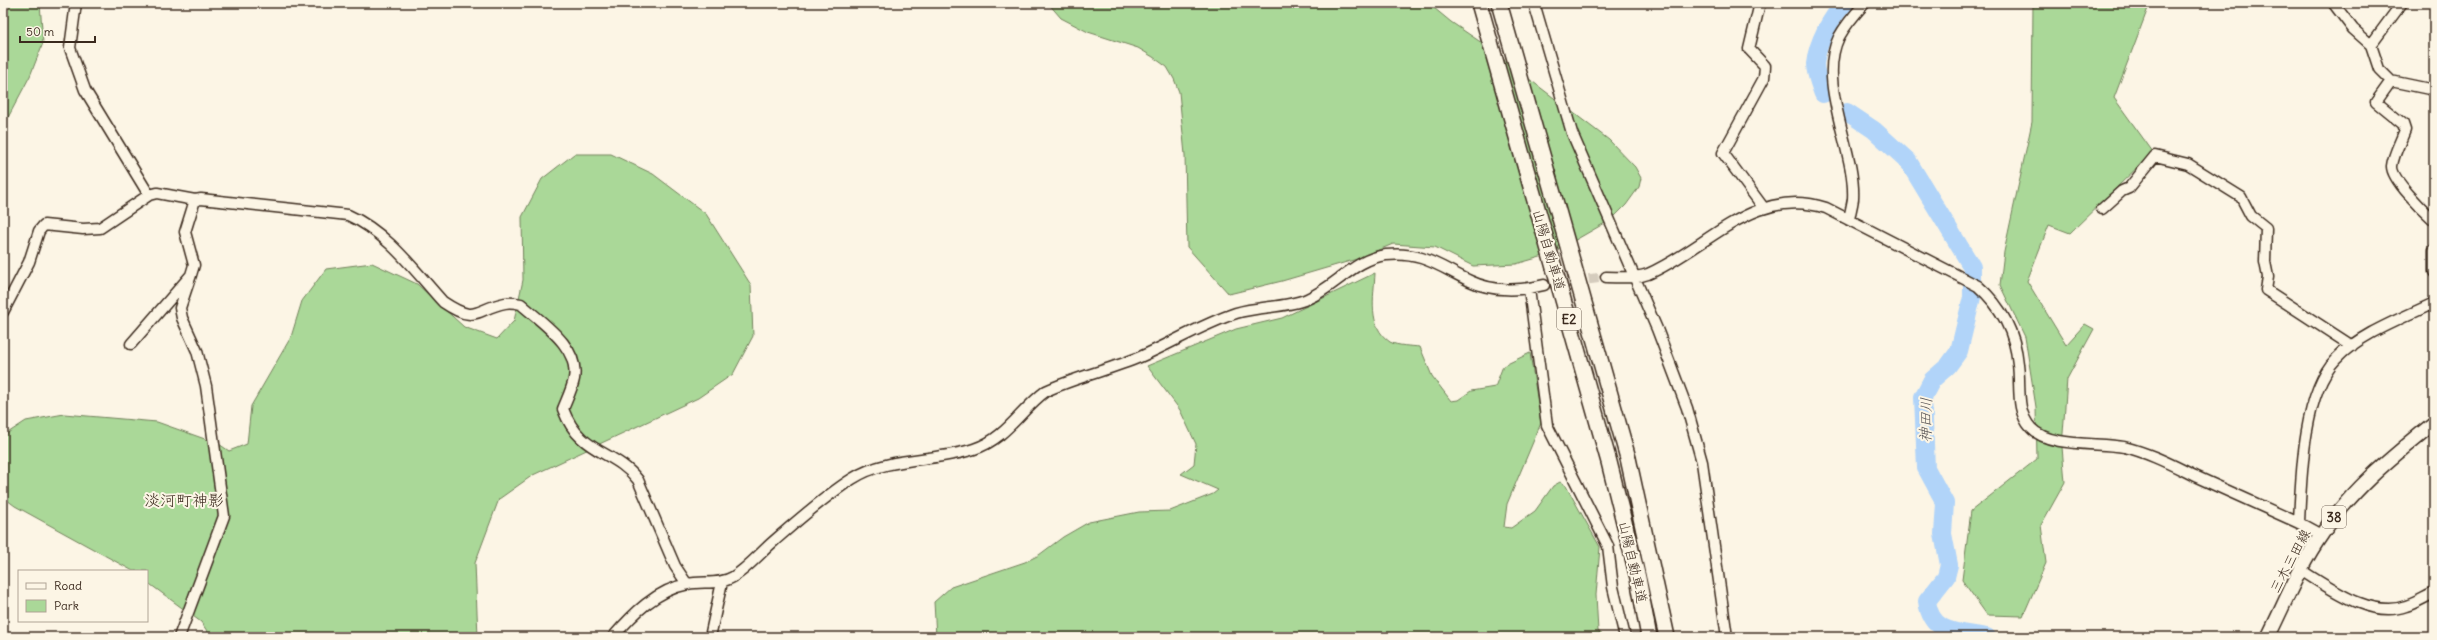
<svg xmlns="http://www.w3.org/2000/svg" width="2437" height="640" font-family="Delius,'Klee One',sans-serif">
  <rect width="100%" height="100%" fill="#fcf5e5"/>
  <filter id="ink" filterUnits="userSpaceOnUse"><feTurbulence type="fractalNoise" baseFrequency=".025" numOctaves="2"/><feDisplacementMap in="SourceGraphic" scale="8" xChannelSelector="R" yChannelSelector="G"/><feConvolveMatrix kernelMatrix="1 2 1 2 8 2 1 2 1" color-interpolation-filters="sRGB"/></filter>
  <g filter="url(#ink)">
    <path fill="#aad898" stroke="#72815b" d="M3,3H40L43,43L30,76L3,127Z
      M1048,3H1428L1451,22L1482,43L1609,140L1635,167L1641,178L1639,187L1626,205L1612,219L1551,254L1516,264L1473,266L1435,247L1393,244L1357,259L1282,281L1229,294L1187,247L1185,155L1179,92L1174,79L1167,67L1153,57L1138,48L1088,32L1061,18Z
      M2033,3H2150L2114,98L2153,152L2070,233L2049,225L2027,281L2066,345L2085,324L2094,329L2067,379L2062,447L2065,482L2041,525L2046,563L2023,616L1987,615L1962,580L1971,511L2037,459L2036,407L2025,337L2000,285L2004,252L2032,122Z
      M574,154H611L653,174L706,214L751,285L753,336L733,374L698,398L533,475L499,499L475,563L478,637H211L201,622L147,582V571H133L15,506L3,497V436L26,421L64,414L157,422L219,444L229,451L247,444L251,406L291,337L302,301L326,269L372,263L417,284L464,327L497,339L514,321L523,280L522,217L542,179Z
      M1375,273C1374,297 1367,326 1390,342C1397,346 1412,346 1420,347L1432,376L1451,401L1458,400L1471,391L1495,387L1503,366L1530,353L1541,423L1507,504L1504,527L1511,528L1535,511L1553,486L1560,482L1566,486L1600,547L1596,595L1598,631L1605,637H936L934,602L951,587L1025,562L1039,555L1063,537L1089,522L1139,512L1170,511L1213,494L1218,490L1181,474L1194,464L1196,444L1180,410L1147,366L1236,329L1282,318Z"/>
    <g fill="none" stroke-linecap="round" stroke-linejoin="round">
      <path stroke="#b1d4f9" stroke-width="18" d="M1823,94C1820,85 1815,74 1815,64C1817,43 1831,17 1845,3
        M1847,112L1874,130L1908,161L1972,267V297L1959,351L1948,366L1932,380L1923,397L1926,468L1945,503L1943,534L1949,565L1946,577L1927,601C1931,635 1959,632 1987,637"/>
      <path stroke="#d5ccbd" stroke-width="10" stroke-dasharray="10 5" stroke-linecap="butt" d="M1544,285L1606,277"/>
      <g stroke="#3b2a1e" stroke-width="13">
        <path id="minor" d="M76,3L70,48L85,90L149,195
          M1534,3L1572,133L1657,329L1687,408L1702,462L1727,637
          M1760,3L1749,49L1765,66L1764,78L1723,153L1763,207
          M2334,4L2353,29L2371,45L2379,69L2391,81L2376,102L2403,124L2405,130C2401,141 2393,155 2392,166C2391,179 2424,211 2434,220
          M2371,45L2402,3
          M2391,81L2434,90
          M2102,209L2122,191L2129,188L2155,156L2188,164L2241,197L2251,216L2266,228L2265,262L2268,277L2266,290L2352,346
          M1849,220C1850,213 1852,206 1853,199C1856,150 1816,84 1839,37C1846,24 1855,14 1865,3
          M2434,250V272
          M1606,277C1620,277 1635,279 1648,274C1708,248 1755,185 1826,208L1978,286C2002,307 2015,332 2018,364C2021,386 2015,410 2031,428C2049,448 2099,442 2124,447C2150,453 2174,466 2197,477C2231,492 2265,508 2299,523L2321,535
          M1529,289L1547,425L1608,546L1613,587L1625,637
          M3,312L29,262L39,231L44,225L83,229L100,228L149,195L157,193L195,200L201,199L348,215C387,232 415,271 443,302C477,325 475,309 505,303C510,302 516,303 521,304C542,323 580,347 574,379C572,389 567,399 563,409C580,455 614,449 638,480L675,566L687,584
          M131,344L191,275L194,265L185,232L195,200
          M2299,523C2301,478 2303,393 2336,359C2359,334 2403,318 2434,303
          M2302,571C2330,588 2371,619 2406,606C2416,603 2425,597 2434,593
          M179,637L224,516L206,386L197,351L182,318L180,308L191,275
          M613,637C633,614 656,590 688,584C702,581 720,585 733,577C748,568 760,553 774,541C797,521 825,496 852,479C887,456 935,462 974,449C1006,439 1021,409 1046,391C1076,377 1109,370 1140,357C1172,343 1203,324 1236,313C1259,306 1286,308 1307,299C1336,287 1354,259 1386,255C1422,251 1440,267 1470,281C1493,292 1521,291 1544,285
          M710,637L722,582"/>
      </g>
      <g stroke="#3b2a1e" stroke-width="16">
        <path id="major" d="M2268,637C2285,603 2300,565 2322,534C2352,489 2392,457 2434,423"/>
      </g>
      <g stroke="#3b2a1e" stroke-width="18">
        <path id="highway" d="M1479,3L1609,462L1638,578L1649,637
          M1499,3L1628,458L1667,637"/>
      </g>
      <use href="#minor" stroke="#fcf5e5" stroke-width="10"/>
      <use href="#major" stroke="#fcf5e5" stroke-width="13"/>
      <use href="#highway" stroke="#fcf5e5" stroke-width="15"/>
    </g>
  </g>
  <g text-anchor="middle" stroke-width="4" stroke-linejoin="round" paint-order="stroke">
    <g fill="#fcf5e5" stroke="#75675a" stroke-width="1">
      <rect x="1557" y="308" width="24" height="22" rx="3"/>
      <rect x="2322" y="506" width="24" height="22" rx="3"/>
    </g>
    <g font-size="13" font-weight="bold" fill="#3b2a1e">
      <text x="1569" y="324">E2</text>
      <text x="2334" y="522">38</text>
    </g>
    <g font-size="14" fill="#3b2a1e" stroke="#fcf5e5">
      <text transform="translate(1549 250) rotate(74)" y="5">山陽自動車道</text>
      <text transform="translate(2290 561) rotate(-62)" y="5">三木三田線</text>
      <text transform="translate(1633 562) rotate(77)" y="5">山陽自動車道</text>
    </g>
    <g font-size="15" font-style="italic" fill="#585455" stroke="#fcf5e5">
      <text transform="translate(1926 420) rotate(-89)" y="5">神田川</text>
    </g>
    <g font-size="16" fill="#3b2a1e" stroke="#fcf5e5">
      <text x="184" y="506">淡河町神影</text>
    </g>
  </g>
  <rect width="2437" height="640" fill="none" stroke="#fcf5e5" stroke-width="16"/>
  <rect x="8" y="8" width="2421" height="624" fill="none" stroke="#3b2a1e" stroke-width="1.5" filter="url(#ink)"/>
  <rect x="18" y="570" width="130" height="52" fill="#fcf5e5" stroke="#afa495"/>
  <rect x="26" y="583" width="20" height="6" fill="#fcf5e5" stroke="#afa495"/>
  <text x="54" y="590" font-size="12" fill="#3b2a1e">Road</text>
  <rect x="26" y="600" width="20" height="12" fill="#aad898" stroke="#afa495"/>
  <text x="54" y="610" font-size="12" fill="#3b2a1e">Park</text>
  <path d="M20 36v6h75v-6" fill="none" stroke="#3b2a1e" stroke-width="2"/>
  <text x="26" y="36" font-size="12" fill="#3b2a1e" stroke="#fcf5e5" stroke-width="3" paint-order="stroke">50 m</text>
</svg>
